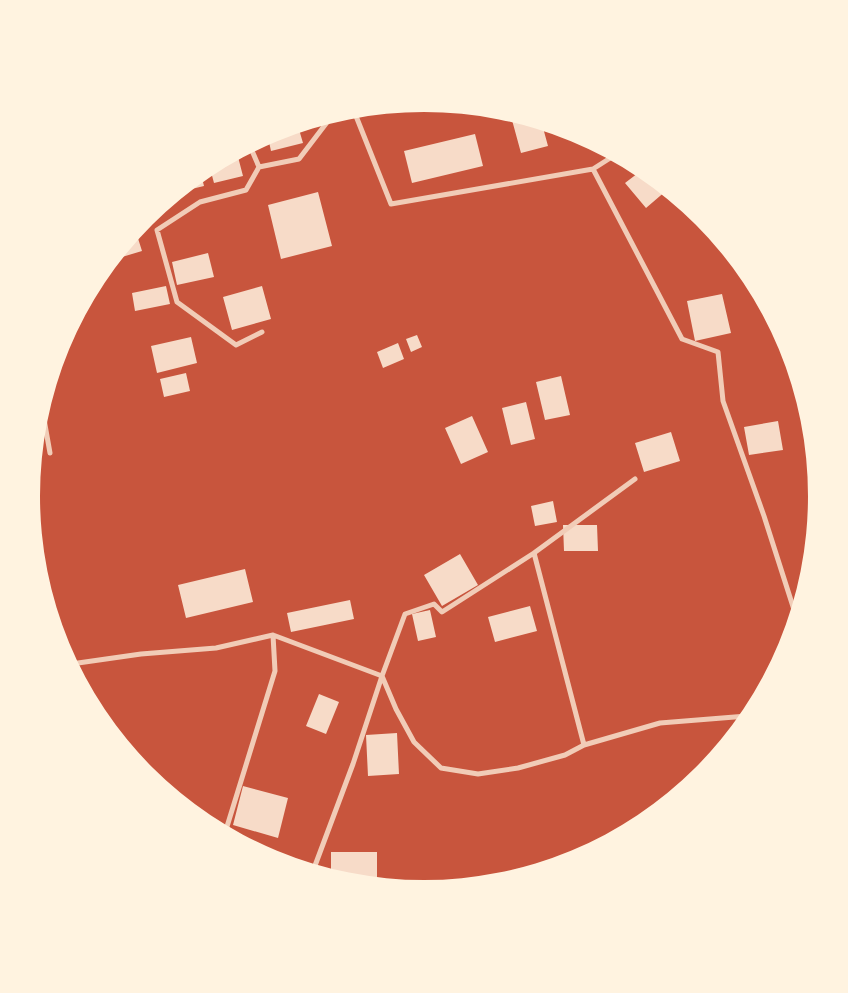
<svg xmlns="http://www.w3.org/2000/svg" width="848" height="993" font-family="Commissioner,sans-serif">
  <rect width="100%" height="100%" fill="#c8553d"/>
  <path fill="#f7dbc8" d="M521,117L542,124L548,146L521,153L512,120Z
    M298,126L303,143L271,151L268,137L274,134Z
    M475,134L483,166L412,183L404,151Z
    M237,153L243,176L214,183L210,168Z
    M642,170L667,190L646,208L625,183Z
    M201,174L204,186L179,192Z
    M318,192L332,246L281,259L268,205Z
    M136,232L142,251L112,260Z
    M208,253L214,277L177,285L172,262Z
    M166,286L170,304L135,311L132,293Z
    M262,286L271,319L232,330L223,297Z
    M722,294L731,333L695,341L687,301Z
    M417,335L422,347L411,352L406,339Z
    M191,337L197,363L157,373L151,346Z
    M398,343L404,359L383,368L377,352Z
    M186,373L190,391L164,397L160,379Z
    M561,376L570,415L545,420L536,382Z
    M526,402L535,439L511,445L502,408Z
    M472,416L488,452L461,464L445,428Z
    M778,421L783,450L749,455L744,427Z
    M671,432L680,461L644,472L635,443Z
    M553,501L557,522L535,526L531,506Z
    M563,525H597L598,551H564Z
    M460,554L478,585L442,606L424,575Z
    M245,569L253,602L186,618L178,585Z
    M350,600L354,619L291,632L287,613Z
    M530,606L537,631L495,642L488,617Z
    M430,610L436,637L418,641L412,614Z
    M319,694L339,702L326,734L306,726Z
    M397,733L399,774L368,776L366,735Z
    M243,786L288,798L278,838L233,825Z
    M331,852H377V885L347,882L331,877Z"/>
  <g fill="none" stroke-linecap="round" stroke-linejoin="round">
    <path stroke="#f1ccb7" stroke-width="5" d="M354,111L391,204L593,169
      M250,146L259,167L299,159L328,121L350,111
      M615,155L593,169L682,339L718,352L723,401L764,516L796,616
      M259,167L246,190L200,202L157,230L177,302L236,345L262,332
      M42,408L50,453
      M534,553L635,479
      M71,664L141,654L216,648L273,635
      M584,745L565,755L518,768L478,774L441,768L414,742L396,709L382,676L405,614L434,604L442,612L534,553L584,745L660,723L747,716L746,720
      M225,833L275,671L273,635L382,676L353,764L313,871"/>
  </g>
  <path d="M0 0H848V993H0ZM40 496a384 384 0 1 1 768 0a384 384 0 1 1-768 0Z" fill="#fff3e0" fill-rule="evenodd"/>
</svg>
